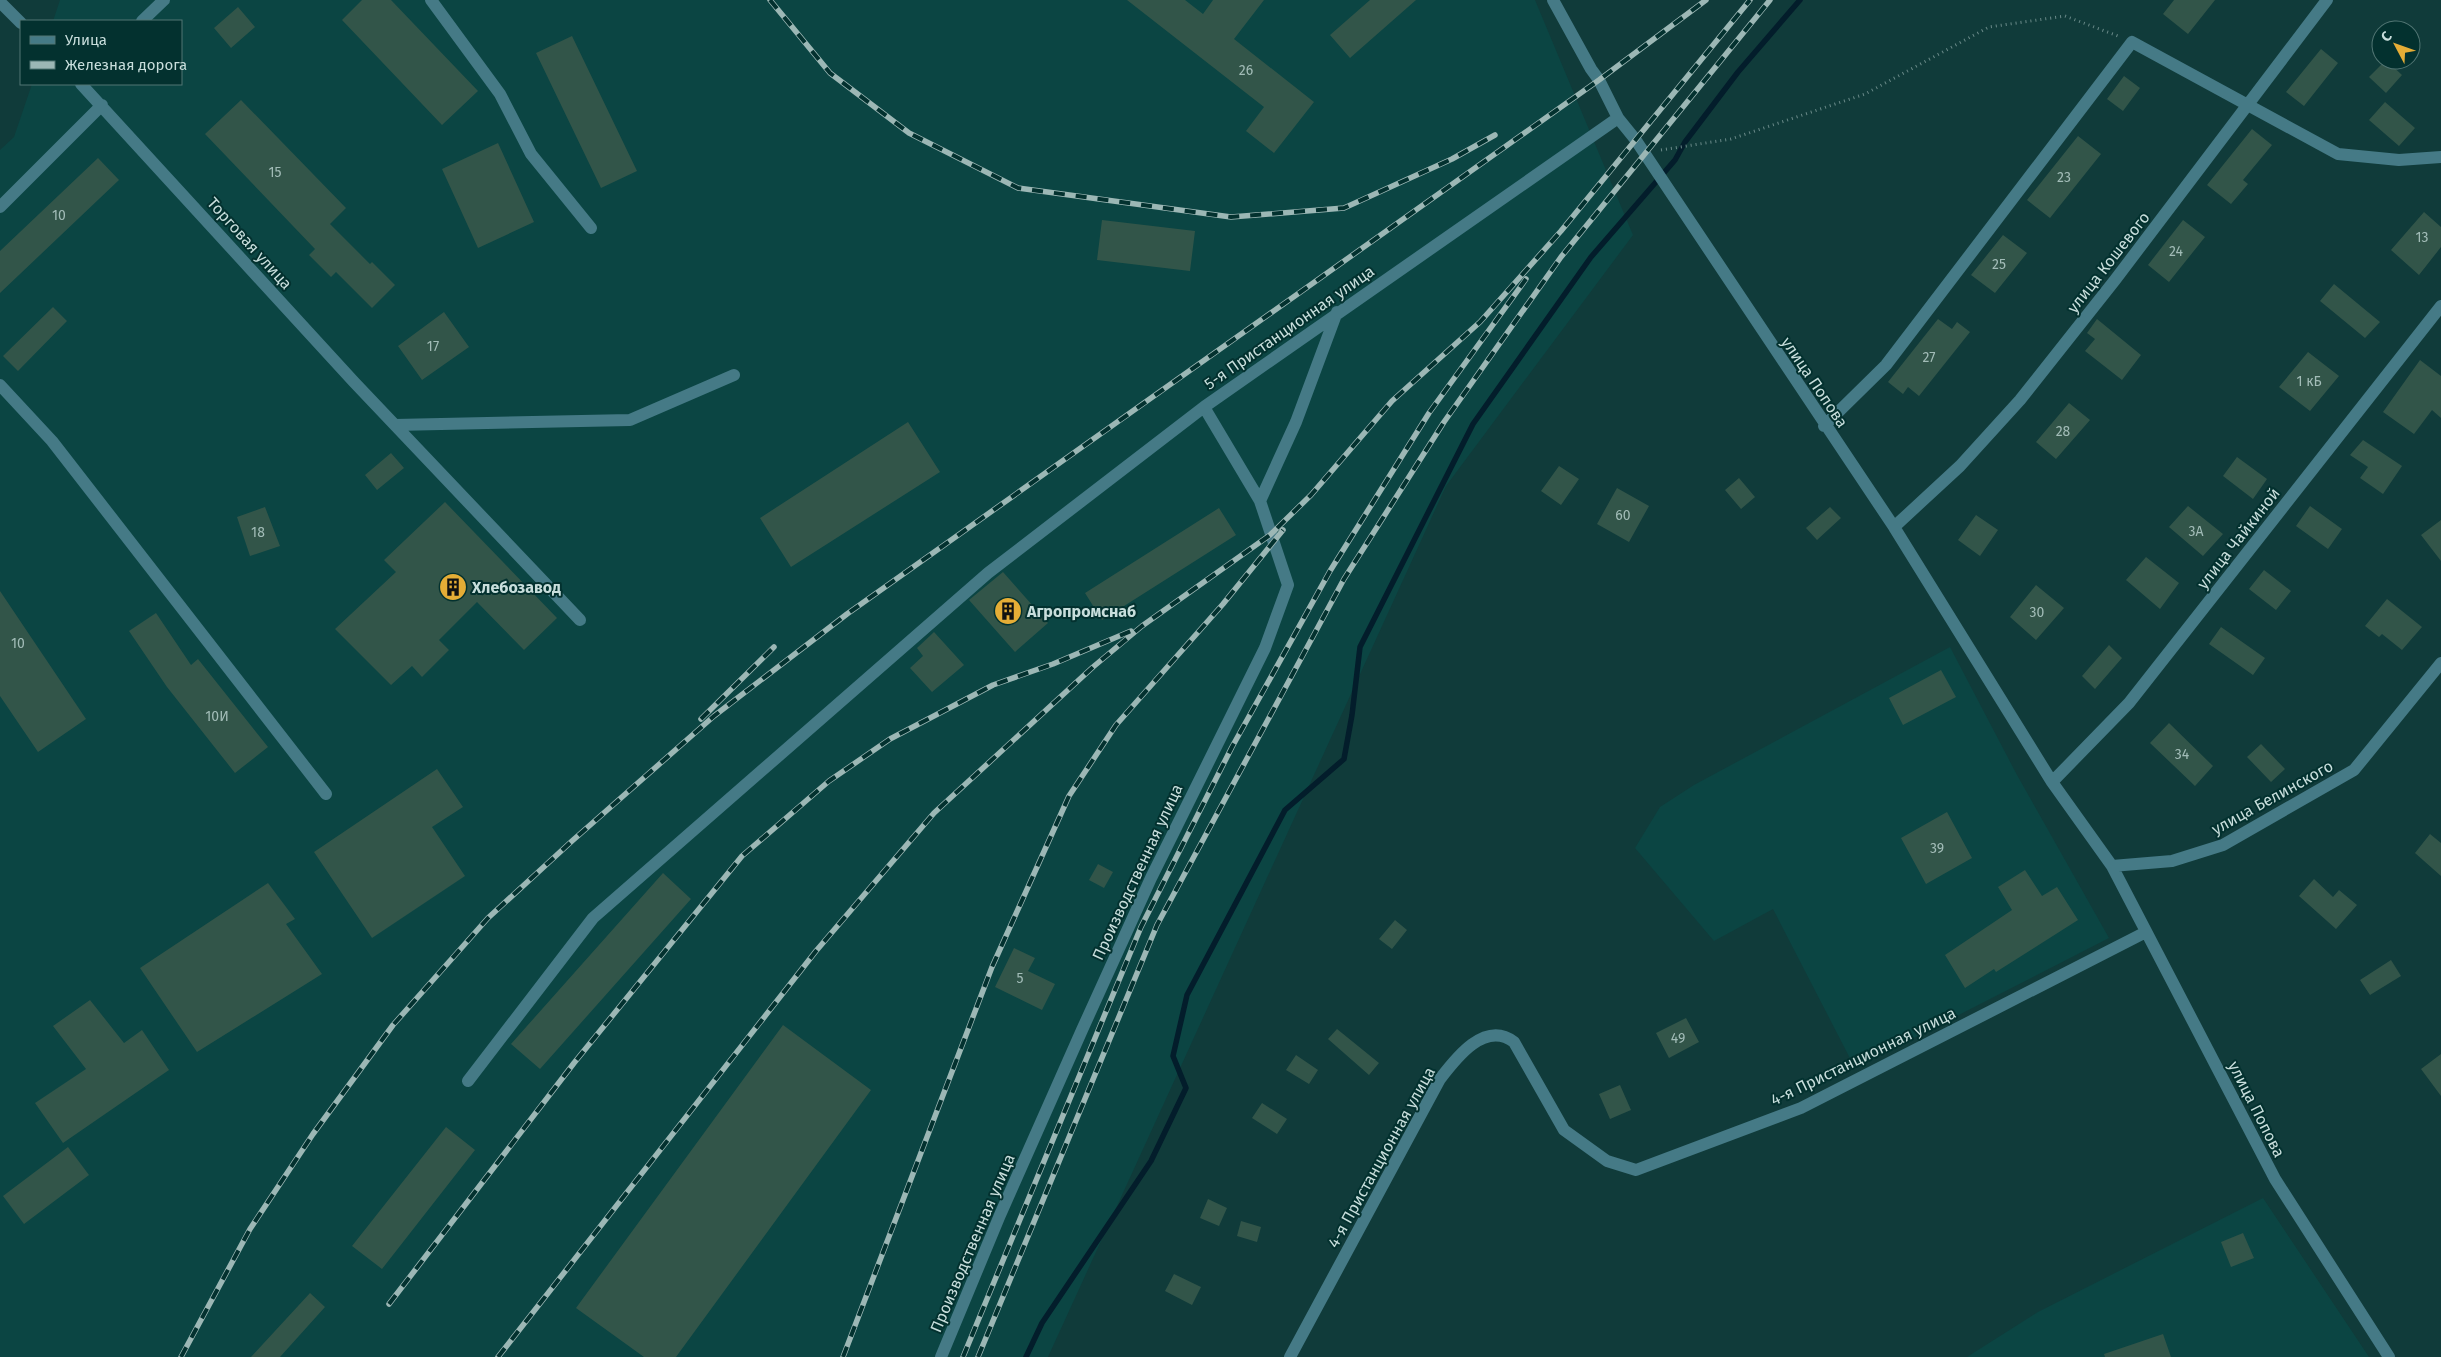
<svg xmlns="http://www.w3.org/2000/svg" width="2441" height="1357" font-family="'Fira Sans',sans-serif">
  <rect width="100%" height="100%" fill="#103b3a"/>
  <path fill="#0b4543" d="M60,0H1535L1633,235L1446,486L1048,1357H0V150L14,137L32,84H181V21H53Z
    M1950,647L2017,775L2109,938L1855,1068L1773,909L1714,941L1635,848L1660,807L1694,785Z
    M2263,1198L2369,1357H1967L2038,1312Z"/>
  <g fill="none" stroke-linecap="round" stroke-linejoin="round">
    <path stroke="#031d2b" stroke-width="5.5" d="M1026,1357L1042,1323L1151,1161L1186,1088L1173,1056L1187,995L1285,810L1344,759L1352,715L1360,647L1473,424L1591,257L1675,160L1685,142L1738,72L1800,0"/>
  </g>
  <path fill="#325549" d="M362,0H391L478,91L442,125L342,20Z
    M1127,0H1185L1203,14L1213,0H1264L1234,39L1314,102L1274,153L1246,131L1264,107Z
    M1370,0H1416L1350,58L1330,35Z
    M2174,0H2215L2188,34L2163,14Z
    M238,7L255,27L231,48L214,28Z
    M572,36L637,171L601,188L536,53Z
    M2321,49L2338,63L2304,106L2286,92Z
    M2386,60L2402,75L2386,93L2369,77Z
    M2124,76L2140,88L2123,111L2107,99Z
    M241,100L346,208L330,224L370,264L372,262L395,285L372,308L336,272L331,277L309,255L315,249L205,134Z
    M2385,102L2415,128L2399,146L2369,120Z
    M2252,129L2272,145L2243,180L2248,184L2231,204L2207,185Z
    M2078,136L2101,154L2050,218L2027,200Z
    M498,143L534,222L478,248L442,169Z
    M98,158L119,180L0,293V251Z
    M2424,212L2441,227V247L2419,275L2391,250Z
    M1102,220L1195,231L1190,271L1097,260Z
    M2183,220L2205,237L2169,282L2148,265Z
    M2003,235L2027,253L1995,293L1971,275Z
    M2334,284L2380,322L2365,338L2320,301Z
    M53,307L67,321L18,371L3,356Z
    M444,312L469,347L422,380L398,346Z
    M1938,319L1952,329L1957,322L1970,332L1919,396L1908,387L1903,394L1888,382Z
    M2097,319L2141,355L2122,380L2085,351L2095,339L2087,333Z
    M2308,352L2339,376L2310,411L2279,387Z
    M2420,360L2441,376V418L2432,410L2414,434L2383,412Z
    M2069,403L2090,420L2056,459L2036,442Z
    M908,422L940,472L791,567L760,518Z
    M2363,440L2402,466L2383,494L2360,478L2368,467L2350,455Z
    M391,453L404,468L377,490L365,475Z
    M2237,457L2267,479L2253,499L2223,476Z
    M1559,466L1579,479L1561,505L1541,491Z
    M1739,478L1755,497L1741,509L1725,490Z
    M1617,488L1649,506L1629,542L1597,524Z
    M445,502L557,618L524,650L477,602L439,640L449,650L422,677L412,666L391,685L335,629L396,572L384,560Z
    M2188,506L2223,534L2203,556L2169,527Z
    M2310,506L2342,529L2328,549L2296,526Z
    M265,507L280,546L250,556L237,517Z
    M1830,507L1841,518L1817,540L1806,528Z
    M1219,508L1236,535L1102,620L1085,593Z
    M1976,515L1998,530L1980,556L1958,540Z
    M2441,520V561L2421,535Z
    M2146,557L2179,583L2160,609L2126,580Z
    M2264,570L2291,591L2276,610L2249,589Z
    M1003,572L1048,623L1015,652L969,600Z
    M2036,585L2064,608L2036,640L2010,617Z
    M0,591L86,719L38,752L0,696Z
    M2387,599L2422,627L2402,650L2382,634L2379,637L2365,626Z
    M156,613L191,665L198,659L268,747L235,773L167,687L129,631Z
    M2221,627L2265,658L2253,675L2209,644Z
    M934,632L964,665L932,692L910,668L923,656L917,648Z
    M2109,645L2122,658L2095,689L2082,676Z
    M1941,670L1956,697L1903,725L1889,698Z
    M2169,723L2213,766L2195,786L2150,743Z
    M2261,744L2285,769L2271,782L2247,757Z
    M437,769L463,807L432,827L465,876L372,938L314,852Z
    M1947,812L1972,858L1926,884L1901,838Z
    M2430,834L2441,843V876L2415,853Z
    M1098,864L1113,872L1104,888L1089,880Z
    M2025,870L2042,896L2057,887L2078,920L1996,972L1994,969L1965,988L1945,955L2012,910L1998,887Z
    M663,873L691,899L540,1069L511,1044Z
    M2314,879L2333,897L2339,890L2357,905L2336,929L2299,896Z
    M268,883L295,919L286,924L322,974L197,1052L140,968Z
    M1395,920L1407,930L1392,949L1379,939Z
    M1014,948L1035,958L1028,971L1055,984L1042,1010L995,987Z
    M2391,960L2401,976L2370,995L2360,980Z
    M90,1000L124,1043L142,1030L169,1070L63,1143L35,1103L86,1069L53,1026Z
    M1686,1018L1699,1042L1669,1058L1656,1033Z
    M783,1025L871,1090L676,1357H644L576,1308Z
    M1337,1029L1379,1063L1369,1075L1328,1039Z
    M2441,1054V1096L2421,1069Z
    M1296,1055L1318,1070L1309,1084L1286,1070Z
    M1620,1085L1631,1110L1610,1119L1599,1094Z
    M1262,1103L1287,1119L1277,1134L1252,1118Z
    M446,1127L475,1150L382,1269L352,1246Z
    M68,1147L89,1175L24,1224L3,1196Z
    M1208,1199L1227,1208L1219,1226L1200,1218Z
    M1241,1221L1261,1227L1257,1242L1237,1236Z
    M2243,1233L2254,1258L2231,1267L2221,1242Z
    M1174,1274L1201,1287L1192,1305L1165,1291Z
    M310,1293L325,1307L280,1357H251Z
    M2163,1334L2171,1357H2105L2104,1354Z"/>
  <g fill="none" stroke-linecap="round" stroke-linejoin="round">
    <path stroke="#6a8a89" stroke-width="3" stroke-dasharray="1 4" stroke-linecap="butt" d="M1661,150L1731,139L1865,94L1989,27L2065,16L2118,36"/>
    <path stroke="#457a86" stroke-width="12" d="M431,0L500,94L531,154L591,228
      M1553,0L1591,69L1599,80L1618,118L1635,139L1894,527L2052,782L2112,866L2172,861L2223,845L2354,770L2441,663
      M0,2L21,23
      M142,21L164,0
      M81,84L354,382L580,620
      M0,207L102,105
      M0,385L52,441L326,794
      M395,425L630,420L734,375
      M1824,426L1886,365L2132,42L2338,154L2399,160L2441,157
      M1260,501L1296,422L1337,312
      M1894,527L1960,466L2020,400L2115,280L2327,0
      M2052,782L2129,703L2441,306
      M2112,866L2275,1179L2389,1357
      M468,1081L593,918L988,573L1204,407L1618,118
      M941,1357L1000,1215L1082,1030L1151,878L1265,648L1288,585L1260,501L1204,407
      M1290,1357L1440,1079C1456,1058 1485,1020 1514,1042L1564,1130L1607,1161L1636,1170L1801,1108L2146,932"/>
    <g stroke="#9cb7b5" stroke-width="5.5">
      <path id="rail" d="M770,0L830,73L909,133L1018,188L1231,217L1344,208L1452,159L1495,135
        M701,719L774,647
        M389,1304L574,1063L742,856L829,781L890,739L993,685L1053,664L1131,631
        M181,1357L250,1229L313,1134L393,1025L488,918L572,841L714,716L847,614L1599,80L1706,0
        M498,1357L816,951L934,813L1093,667L1142,626L1270,535L1311,495L1392,401L1480,322L1561,231L1750,0
        M843,1357L992,967L1069,796L1116,725L1223,604L1283,530
        M963,1357L1141,927L1232,747L1330,571L1429,413L1526,279
        M978,1357L1157,925L1344,579L1444,422L1561,257L1770,0"/>
    </g>
    <use href="#rail" stroke="#03312f" stroke-width="4" stroke-dasharray="11" stroke-linecap="butt"/>
  </g>
  <defs>
    <g id="building-disc" transform="scale(1.4375)"><circle r="9.5" fill="#e5ad36" stroke="#03312f"/><path d="M-4-6H4V6H1V3H-1V6H-4ZM-2.5-4.3h1.7v1.8h-1.7ZM.8-4.3h1.7v1.8H.8ZM-2.5-1h1.7V.8h-1.7ZM.8-1h1.7V.8H.8Z" fill="#111"/></g>
  </defs>
  <g fill-rule="evenodd">
    <use href="#building-disc" x="453" y="587"/>
    <use href="#building-disc" x="1008" y="611"/>
  </g>
  <g text-anchor="middle" stroke-width="4" stroke-linejoin="round" paint-order="stroke">
    <g font-size="14" fill="#a2bcb7">
      <text x="1246" y="75">26</text>
      <text x="275" y="177">15</text>
      <text x="2064" y="182">23</text>
      <text x="59" y="220">10</text>
      <text x="2422" y="242">13</text>
      <text x="2176" y="256">24</text>
      <text x="1999" y="269">25</text>
      <text x="433" y="351">17</text>
      <text x="1929" y="362">27</text>
      <text x="2309" y="386">1 кБ</text>
      <text x="2063" y="436">28</text>
      <text x="1623" y="520">60</text>
      <text x="2196" y="536">3А</text>
      <text x="258" y="537">18</text>
      <text x="2037" y="617">30</text>
      <text x="18" y="648">10</text>
      <text x="217" y="721">10И</text>
      <text x="2182" y="759">34</text>
      <text x="1937" y="853">39</text>
      <text x="1020" y="983">5</text>
      <text x="1678" y="1043">49</text>
    </g>
    <g font-size="16" fill="#c8dedc" stroke="#03312f">
      <text transform="translate(250 243) rotate(48)" y="6">Торговая улица</text>
      <text transform="translate(2108 262) rotate(-52)" y="6">улица Кошевого</text>
      <text transform="translate(1289 327) rotate(-35)" y="6">5-я Пристанционная улица</text>
      <text transform="translate(1815 382) rotate(56)" y="6">улица Попова</text>
      <text transform="translate(2238 538) rotate(-52)" y="6">улица Чайкиной</text>
      <text transform="translate(2272 797) rotate(-29)" y="6">улица Белинского</text>
      <text transform="translate(1137 872) rotate(-65)" y="6">Производственная улица</text>
      <text transform="translate(1863 1056) rotate(-26)" y="6">4-я Пристанционная улица</text>
      <text transform="translate(2257 1109) rotate(63)" y="6">улица Попова</text>
      <text transform="translate(1381 1157) rotate(-61)" y="6">4-я Пристанционная улица</text>
      <text transform="translate(972 1243) rotate(-67)" y="6">Производственная улица</text>
    </g>
    <g font-size="16" font-weight="bold" fill="#c8dedc" stroke="#03312f" text-anchor="start">
      <text x="472" y="593">Хлебозавод</text>
      <text x="1027" y="617">Агропромснаб</text>
    </g>
  </g>
  <rect x="20" y="20" width="162" height="65" fill="#03312f" stroke="#527674"/>
  <rect x="30" y="36" width="25" height="8" fill="#457a86" stroke="#527674"/>
  <text x="65" y="45" font-size="15" fill="#c8dedc">Улица</text>
  <rect x="30" y="61" width="25" height="8" fill="#9cb7b5" stroke="#527674"/>
  <text x="65" y="70" font-size="15" fill="#c8dedc">Железная дорога</text>
  <g transform="translate(2396 45) rotate(311)"><circle r="24" fill="#03312f" stroke="#527674"/>
  <path d="M0-4L9 19L0 12L-9 19Z" fill="#e5ad36"/>
  <text y="-8" font-size="14" font-weight="bold" text-anchor="middle" fill="#c8dedc">С</text>
  </g>
</svg>
